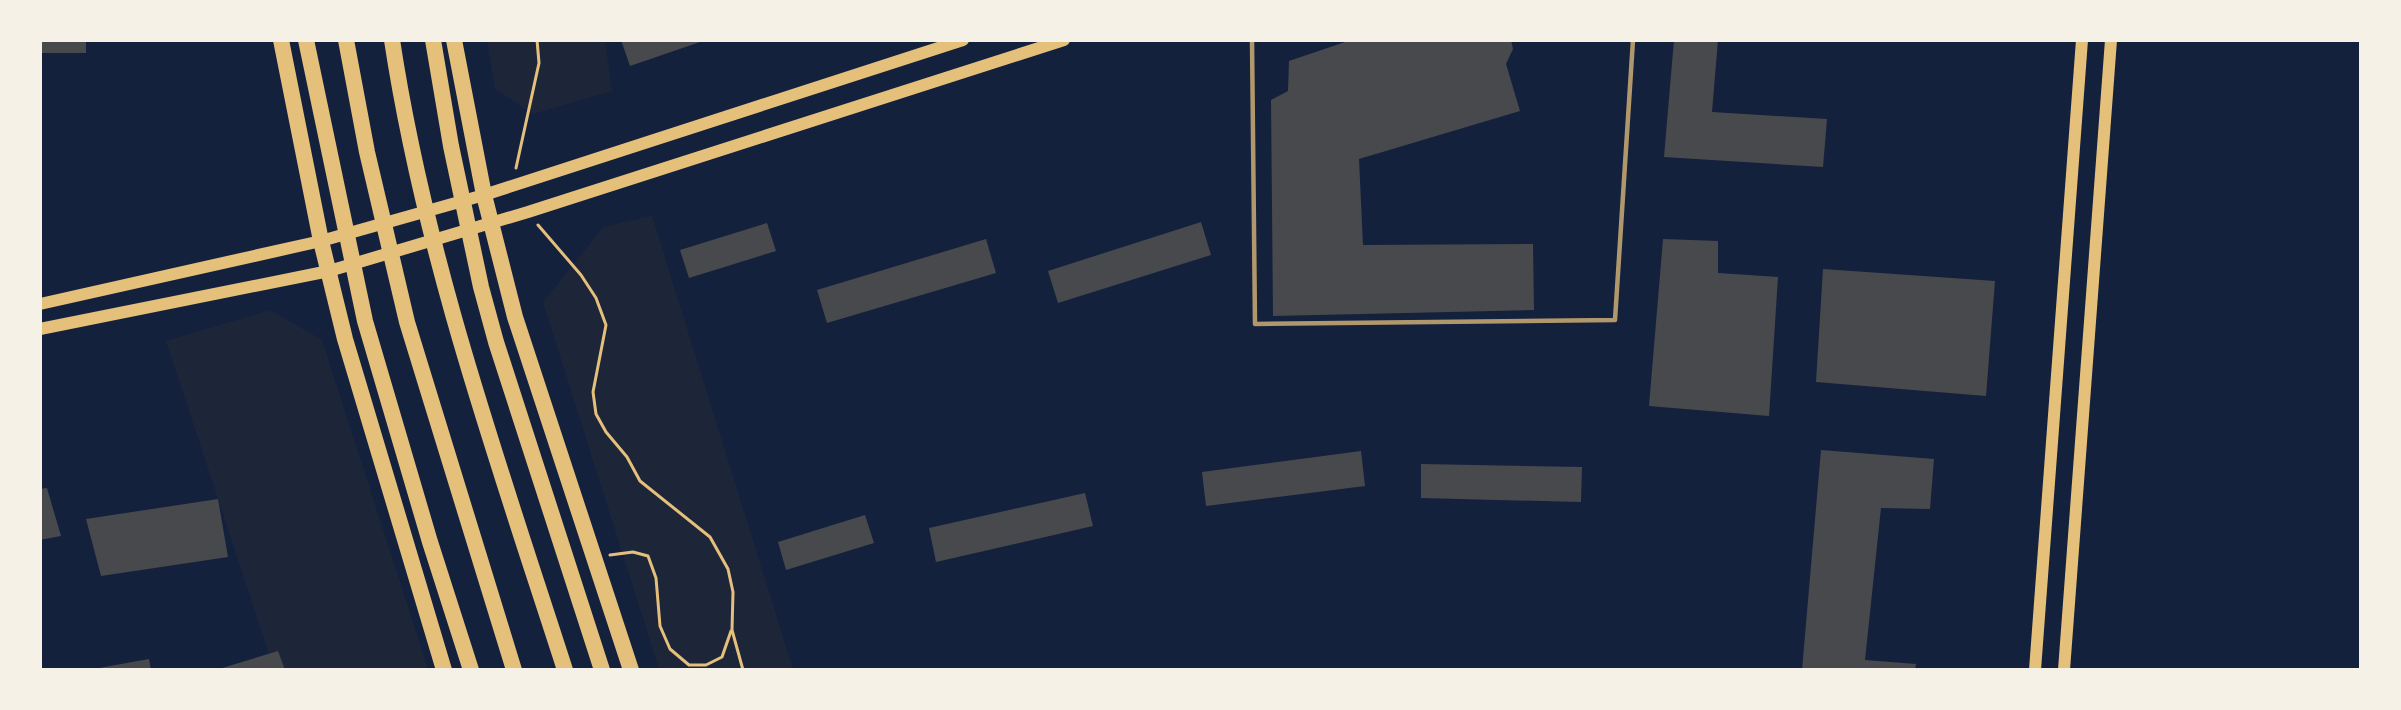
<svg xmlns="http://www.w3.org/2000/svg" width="2401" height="710" font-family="'Archivo Narrow',sans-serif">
  <rect width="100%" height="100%" fill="#14213d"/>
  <path fill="#1d2539" d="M487,41H605L612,91L533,114L495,89Z
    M652,216L793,669H659L543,302L603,227Z
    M270,310L322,340L428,669H274L166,341Z"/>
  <path fill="#48494c" d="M40,40H86V53H40Z
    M621,40H703V41L630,66Z
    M1351,40H1511L1513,49L1506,64L1520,111L1359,159L1363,245L1533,244L1534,310L1273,316L1271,100L1288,91L1289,61Z
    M1674,40H1718L1712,112L1827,119L1823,167L1664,157Z
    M1201,222L1211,255L1058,303L1048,271Z
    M767,223L776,251L689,278L680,250Z
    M986,239L996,273L827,323L817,290Z
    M1663,239L1718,241V273L1778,277L1769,416L1649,406Z
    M1823,269L1995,281L1986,396L1816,382Z
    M1821,450L1934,459L1930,509L1881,508L1865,660L1916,664L1915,670H1802Z
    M1361,451L1365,486L1206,506L1202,472Z
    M1421,464L1582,467L1581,502L1421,498Z
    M47,488L61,536L40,540V489Z
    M1085,493L1093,526L936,562L929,528Z
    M218,499L228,557L101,576L86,519Z
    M865,515L874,543L786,570L778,542Z
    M278,651L285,670H219V669Z
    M149,659L151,670H99V668Z"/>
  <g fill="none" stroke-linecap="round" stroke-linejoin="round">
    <path stroke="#e5c07b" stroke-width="3" d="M516,168L539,63L537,40
      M538,225L581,275L596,298L606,325L593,392L596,414L606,432L627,457L640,481L710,537L728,569L733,592L732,630L743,670
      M610,555L633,552L648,556L656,578L660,626L670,649L689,665H706L722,657L731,631"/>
    <path stroke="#b1986c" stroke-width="4.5" d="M1252,40L1255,324L1615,320L1633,40"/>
    <path stroke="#e5c07b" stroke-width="12" d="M40,304L321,241L484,195L963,40
      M40,329L329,271L528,212L1064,40
      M2035,670L2082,40
      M2064,670L2111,40"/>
    <path stroke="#e5c07b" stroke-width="16" d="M281,40L321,241L345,339L444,670
      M306,40L365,321L430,542L471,670
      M346,40L367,152L407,322L514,670
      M392,40C425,257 498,462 565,670
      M433,40L451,146L481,287L496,342L602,670
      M454,40L484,195L515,317L631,670"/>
  </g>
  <rect width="2401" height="710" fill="none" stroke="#f6f1e7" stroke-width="84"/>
</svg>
